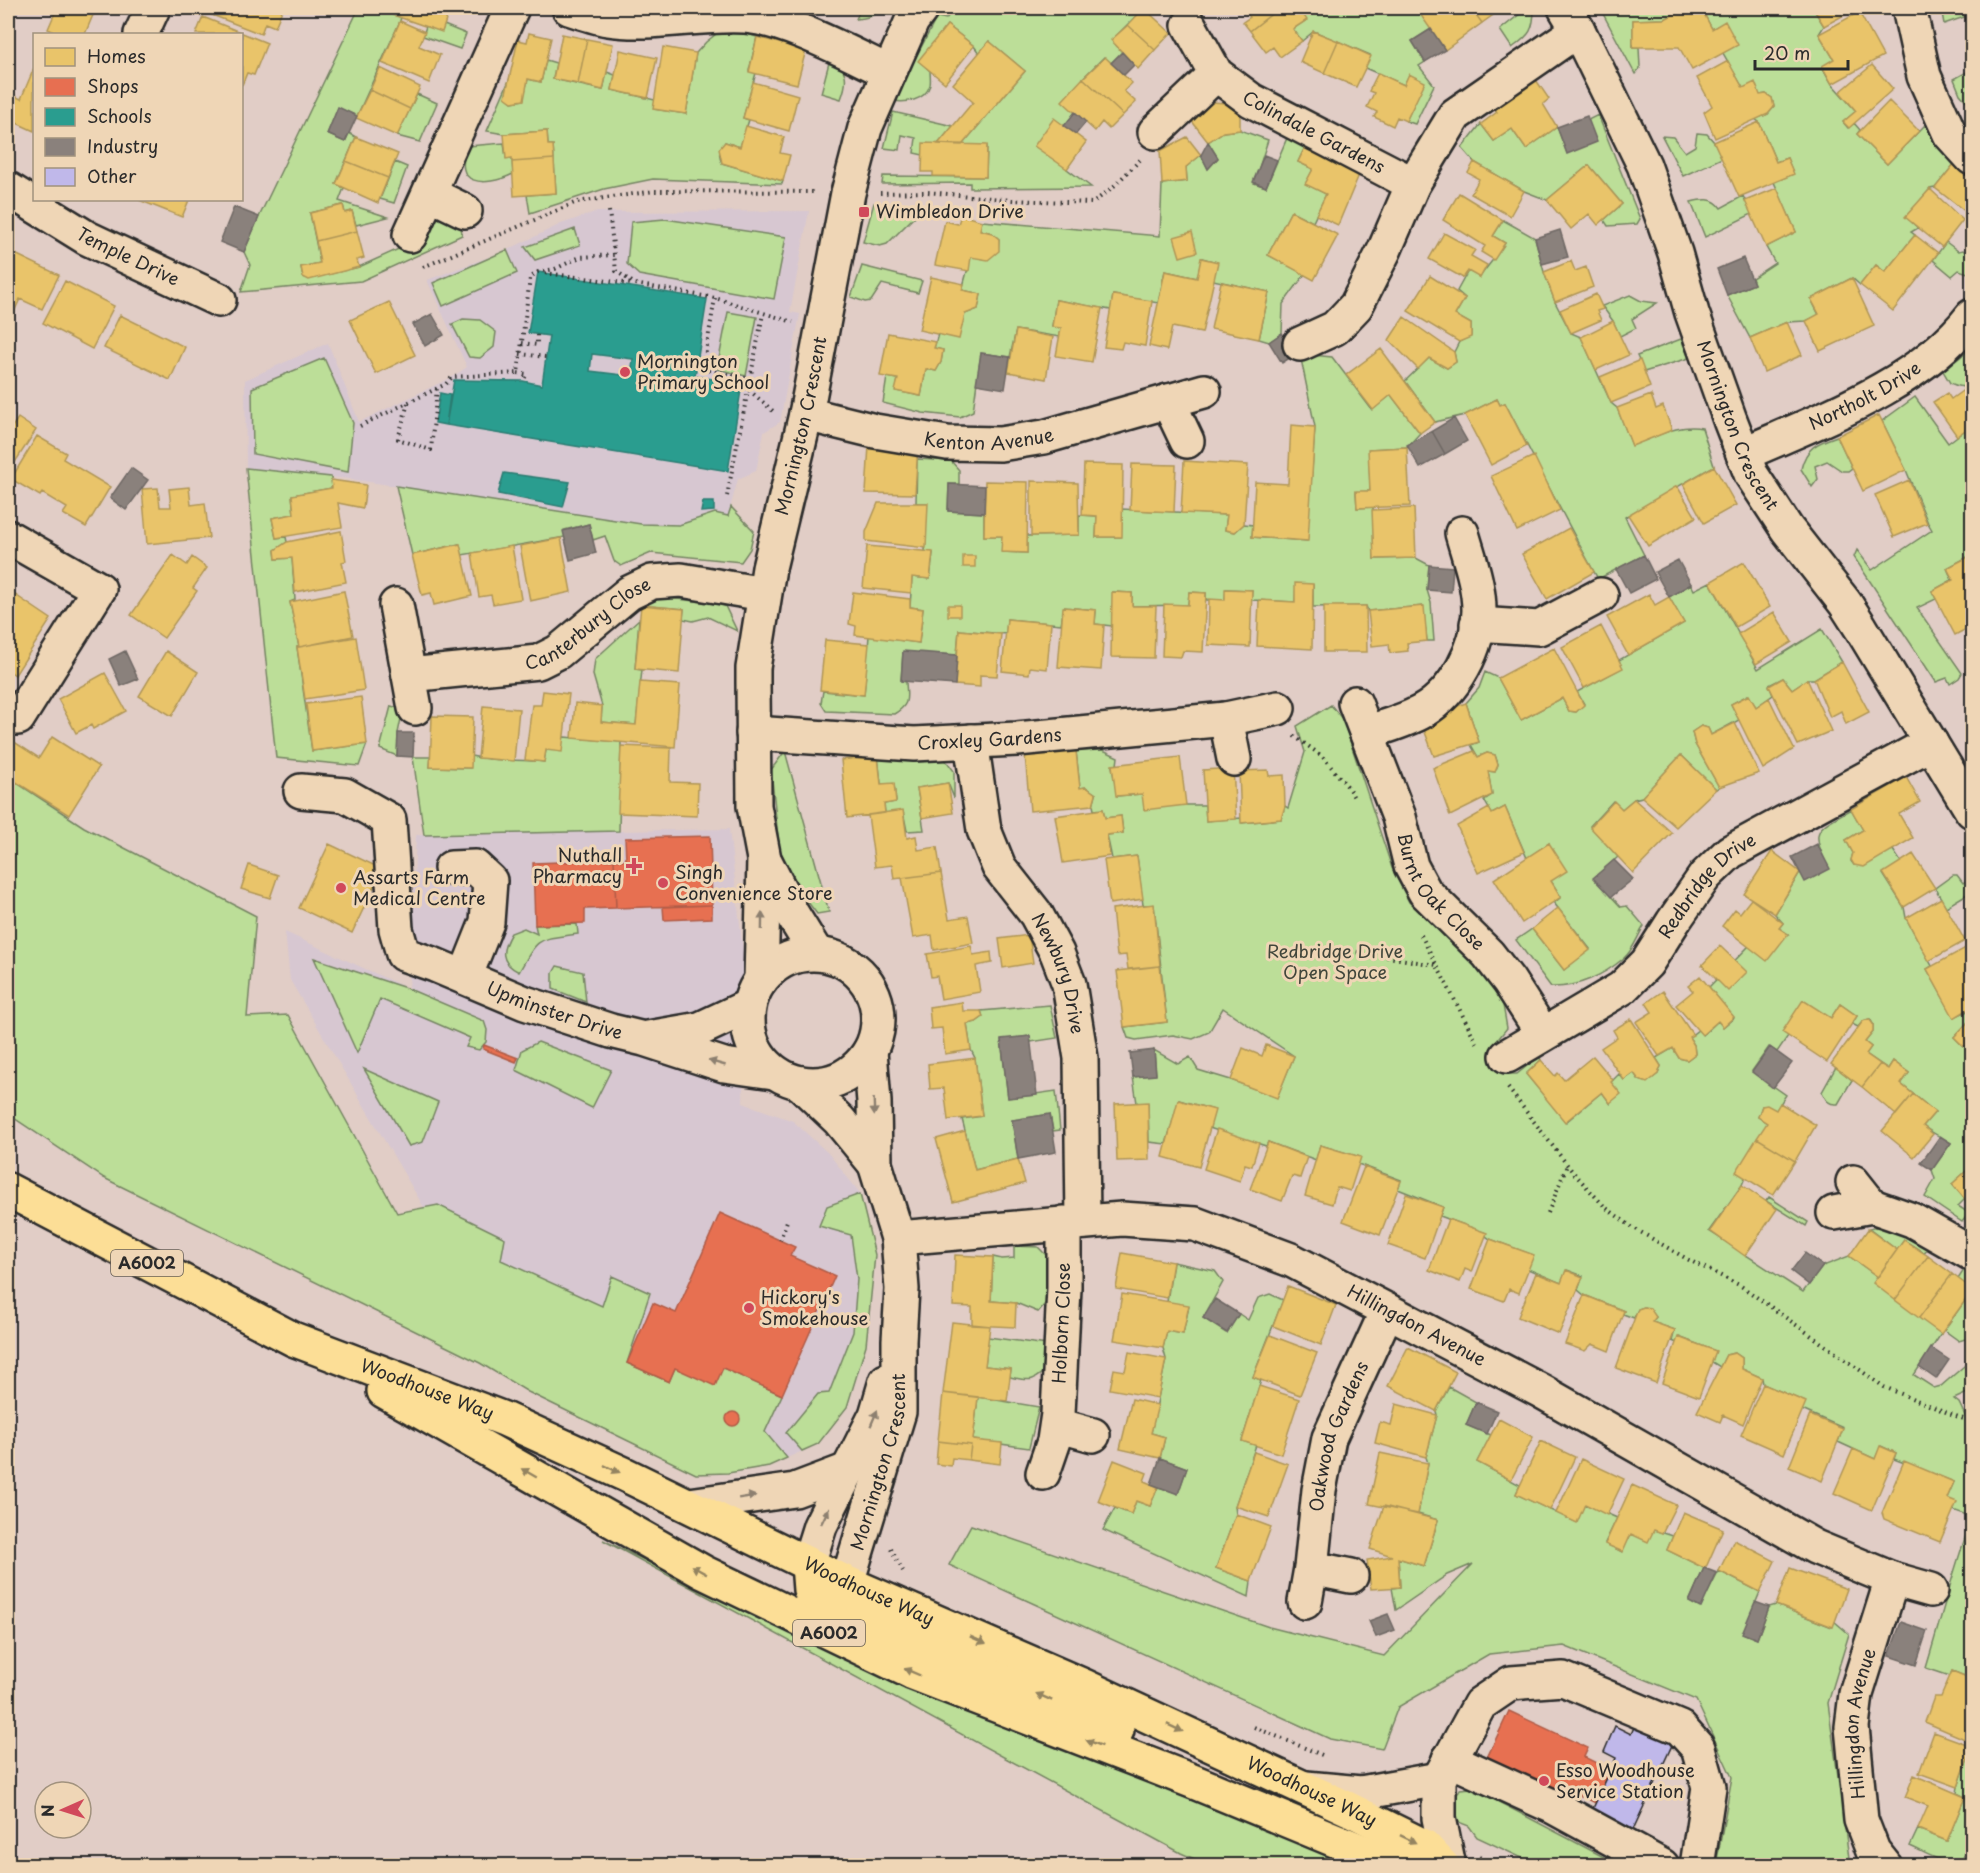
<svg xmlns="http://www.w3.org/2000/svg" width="1980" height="1873" font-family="'Playpen Sans',sans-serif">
  <rect width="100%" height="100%" fill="#e1cdc6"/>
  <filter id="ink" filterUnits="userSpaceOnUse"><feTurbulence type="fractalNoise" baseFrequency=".0167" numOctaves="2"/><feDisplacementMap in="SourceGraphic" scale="12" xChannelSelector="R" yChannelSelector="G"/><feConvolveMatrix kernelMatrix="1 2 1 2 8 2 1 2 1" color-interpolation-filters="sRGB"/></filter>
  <g filter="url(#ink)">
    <path fill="#d7c7d1" d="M809,211L790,312L800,314L780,422L764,432L756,471L738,479L728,516L715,513L679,525L641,524L350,479L246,468L245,380L328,343L359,422L452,377L467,367L427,280L505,251L561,224L596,212Z
      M729,829L745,968L743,1103L793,1121L828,1153L860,1193L875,1255L866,1345L847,1407L818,1444L769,1466L728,1473L696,1474L535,1396L290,980L285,932L409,989L416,835Z"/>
    <path fill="#bcde98" stroke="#748462" stroke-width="1.5" d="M359,8H396L393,15L401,17L400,21L357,116L338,108L327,134L345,142L349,133L356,137L336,184L344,188L339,201L388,217L356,225L352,211L345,213L343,205L310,213L320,263L301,267L303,277L309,279L359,267L412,243L435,217L460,215L462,235L361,281L241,292L250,265L244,252L259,217Z
      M861,8H880C874,17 866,18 856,19Z
      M954,8H1144L1112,40L1122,52L1111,63L1104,57L1083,78L1075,113L1064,126L1054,119L1067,169L1091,187L970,188V183L882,184L883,176L986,177L987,146L962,145L1025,71L989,41L979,53L974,46L947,25L919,61L930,71C930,75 931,81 930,85C925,101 906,103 893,101L937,17L946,19Z
      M1284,8H1424L1419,11L1431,29L1412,41L1425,62L1419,66L1434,85L1415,124L1406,121L1424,82L1409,75L1404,85L1365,68L1370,55L1314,31L1302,41L1293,29L1306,20L1299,9L1290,15Z
      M1519,8H1534C1534,30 1530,35 1512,48L1500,30L1521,13Z
      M1600,8H1686L1665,19L1633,20V47H1639L1640,68L1635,74Z
      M1701,8H1813L1824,26L1819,34L1834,59L1822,67L1832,84L1856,111L1843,122L1848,128L1854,123L1860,130L1857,134L1887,164L1925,125L1959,158L1935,188L1930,189L1906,217L1918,228L1911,232L1915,235L1885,272L1876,265L1860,285L1852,278L1811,299L1819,315L1806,321L1787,322L1750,338L1727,295L1754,284L1752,278L1775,263L1766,247L1796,232L1774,182L1793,173L1787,158L1776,162L1759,122L1755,119L1768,114L1774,107L1772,98L1766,94L1760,95L1743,88L1723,53L1725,22L1712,29Z
      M1941,8H1963L1967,16L1944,24Z
      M444,25L466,34L460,49L423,36L426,26L442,31Z
      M720,31L741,32L757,37L749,71L756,73L743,118L749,120L740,147L725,142C719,150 718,155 722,163L783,181L782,184L653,179L604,189L530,213L527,195L556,193L553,145H548L547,131L504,134L487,131L510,78L506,97L512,102L523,100L528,79L541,82L546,60L556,63L553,79L603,90L607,72L615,75L612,90L655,100L654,109L686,114L696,53L706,42Z
      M831,55C847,71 849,78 841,99L821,93Z
      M1972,69V107L1960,94L1954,79Z
      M417,94L437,103L420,142L397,136Z
      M893,112L953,126L938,144L923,155L914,153L916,138L902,135L900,150L884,148Z
      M1598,115L1640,219L1637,224L1608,226L1604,220L1622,204L1589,165L1547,200L1524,191L1474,162L1462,148L1481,124L1494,141L1512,129L1526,149L1557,127L1567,153L1588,120Z
      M1240,130L1268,140L1254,183L1266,187L1287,138L1306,145L1298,162L1313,169L1306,184L1326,194L1313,222L1291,211L1268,255L1305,274L1283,304L1282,333L1269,342L1259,339L1269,292L1213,280L1217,262L1202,258L1197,278L1165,271L1158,303L1113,295L1111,310L1056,300L1052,326L1061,328L1060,337L1016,330L1010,357L981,353L973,411L960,417L923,413L883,403L887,377L898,379L896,391L921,396L926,369L936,371L941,362L943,350L934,348L938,334L965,314L978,309L981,294L962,290L971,257L998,251L999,239L992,233L980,230L982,221L1160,236L1162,184L1187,181L1186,167L1201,155L1208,169L1218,158L1208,142L1223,132Z
      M1697,133L1707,134L1714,142L1722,158L1683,176L1662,136L1673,137L1685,152L1695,146Z
      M504,143L506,158H512L513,174C484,188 451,185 468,146Z
      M395,162L407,167L394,203L380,199Z
      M1743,196L1752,214L1705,237L1691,202C1702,199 1714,197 1721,208Z
      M874,203L921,210L887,244L880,246L863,242Z
      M665,219L786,237L774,299L639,275L627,264L631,222Z
      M1503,220L1535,238L1544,272L1555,302L1571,333L1581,337L1611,403L1617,408L1632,445C1655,438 1677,423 1702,428L1714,466L1625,517L1644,555L1598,579C1566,521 1536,462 1505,403L1500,405L1497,399L1465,415L1435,422L1405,381L1429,358L1447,368L1456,362L1454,352L1459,342L1471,336V324L1455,315L1465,298L1457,291L1468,271L1480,277C1488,265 1497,256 1505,243L1493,236Z
      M575,229L580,245L535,260L525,247Z
      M1946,242L1958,251L1963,250L1972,258L1971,274L1959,270L1952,276L1933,260Z
      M507,250L517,273L443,306L433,283Z
      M862,266L922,281L918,293L882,284L871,301L865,302L851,297Z
      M1630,295L1641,301L1657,303L1632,319L1636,328L1620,336L1613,321L1602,306Z
      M728,312L757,317L746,376L717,369Z
      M463,319L480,320L496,332L494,347L480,358L469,357L452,324Z
      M1681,339L1689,358L1644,372L1637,356Z
      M1969,350L1972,355V384C1965,389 1957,386 1950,383L1943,371Z
      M1312,355L1332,357L1372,410L1391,395L1420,433L1407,447L1369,449L1370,491L1356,492L1357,508L1373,507L1374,559L1416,558L1429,565L1427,590L1431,603L1434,641H1427L1423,606L1368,611L1366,606L1313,607V585L1296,584L1295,602L1251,600L1252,590L1226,589L1225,600H1206V593L1189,592L1188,605L1132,606V593L1113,592L1112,626L1095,624L1096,610L1064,607L1061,624L1007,619L1006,634L959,630L957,655L903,652L901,681L906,682C907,699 910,704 894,714L826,711L821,703L823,691L864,695L869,636L919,643L923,609L910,607L912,577L930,579L933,553L925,552L927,503H916L917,459L951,461L959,470V484H949L948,511L984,513V536H1002V552L1027,553V536L1079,535V515L1097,516L1096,537H1121L1122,509L1227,515L1225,530L1235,532L1244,524L1253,525L1252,537L1307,541L1315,427L1301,359Z
      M324,358L353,423L348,472L253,454L252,388Z
      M1915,397L1948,443L1972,425V557L1971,555L1947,568L1952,580L1932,591L1936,599L1917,608L1962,673L1959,678L1950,684L1947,678L1936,682L1854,557L1857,550L1872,570L1932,530L1928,523L1906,470L1882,421Z
      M1837,436L1852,468L1848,471H1842L1827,461L1815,466L1818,479L1812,487L1801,469C1806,447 1817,443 1837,436Z
      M246,468L331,477L332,488L292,495L294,514L272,518L276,538L286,537L287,542L275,550L276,559L292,558L295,600L290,602L299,647H297L299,661L312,751L367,744L359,766L276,758Z
      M396,486L641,524L679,525L715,513L728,516L731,507L754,531L750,549L741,562L651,553L621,566L614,561L605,536L593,540L589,524L564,530L565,537L462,555L459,544L412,555Z
      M1710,582L1758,669L1822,629L1842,662L1814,679H1807L1792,689L1783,678L1769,685L1773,695L1756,707L1748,695L1731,704L1739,720L1711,735L1708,728L1701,726L1692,732L1695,744L1719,787L1716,789L1681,755L1642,797L1634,799L1622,809L1613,801L1590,826L1618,857L1594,878L1621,907L1627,906L1644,926C1638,935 1633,951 1624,958C1604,975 1577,988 1551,987L1516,940L1532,929L1564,970L1590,949L1554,903L1561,897L1551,881L1549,843L1527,858L1505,807L1492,814L1484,800L1492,795L1488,771L1495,772L1498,764L1495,755L1487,753L1478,757L1471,745L1479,742L1466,703L1479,688L1485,672L1498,678L1521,720L1562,698L1569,711L1576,712L1584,704L1577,692L1622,668L1619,660L1684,623L1669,597L1691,584L1694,590Z
      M650,596L713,603L725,606L737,631L708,617L693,621L683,619L684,609L648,606Z
      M639,619L635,669L642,670L636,725L601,722L602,706L593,675L595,659Z
      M1331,705L1343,720L1392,868L1409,902L1475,961L1503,1005L1507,1028L1495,1043L1510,1074H1517L1539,1056L1541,1060L1526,1074L1566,1122L1602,1092L1610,1103L1611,1082L1619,1074L1624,1080L1634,1073L1639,1080L1647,1082L1658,1074L1661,1066L1656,1058L1673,1048L1679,1058L1687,1060L1695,1054L1694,1045L1689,1037L1698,1030L1703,1035L1718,1021L1723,1027L1734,1018L1709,987L1749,946L1788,934L1779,928L1783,923L1775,914L1800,872L1829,869C1810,829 1814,830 1851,809L1863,830L1846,840L1853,853L1851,861L1854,865L1893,850L1901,862L1883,874L1904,907L1906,918L1932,966L1927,969L1954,1017L1972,1009V1018L1954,1037L1963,1046H1972V1166L1952,1184L1965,1199L1958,1206L1969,1213L1962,1222L1925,1197L1935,1179L1932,1170L1951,1143C1941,1137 1932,1133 1923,1126L1935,1112L1901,1084L1909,1073L1893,1061L1888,1069L1866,1054L1871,1047L1865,1042L1873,1032V1024L1870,1019L1863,1021L1858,1027L1852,1024L1857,1016L1840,1004L1831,1018L1783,1032L1788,1036L1777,1052L1769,1047L1752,1071L1786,1095L1776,1110L1762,1106L1758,1117L1767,1123L1742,1185L1709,1231L1803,1292L1823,1266L1849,1256L1878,1277L1941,1334L1914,1375L1934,1388L1941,1386L1971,1360L1972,1391L1954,1399L1959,1403L1969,1424H1972V1517L1953,1510L1947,1498L1954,1482L1894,1459L1896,1453L1881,1446L1875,1459L1838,1442L1843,1428L1802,1410L1805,1402L1763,1384L1762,1378L1742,1369V1358L1735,1353L1726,1355L1720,1367L1712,1362L1715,1351L1679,1337L1677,1343L1672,1341L1675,1330L1652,1322L1656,1317L1644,1307L1638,1309L1634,1318L1623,1314L1624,1311L1584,1295L1578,1290L1583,1276L1567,1270L1561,1283L1528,1269L1533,1255L1490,1239L1486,1236V1233L1440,1216L1443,1207L1398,1189L1401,1180L1358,1164L1360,1157L1320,1145L1316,1160L1268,1142L1266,1146L1209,1128L1214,1110L1179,1100L1166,1144L1149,1142L1148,1103H1137L1133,1077L1156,1074L1154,1050L1178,1064L1190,1057L1198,1070L1231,1080L1277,1097L1294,1056L1223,1008L1209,1032L1193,1039L1173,1035L1136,1040L1128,1038L1124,1027L1167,1022L1154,905H1143L1137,856L1112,859L1107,835L1123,833L1121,816L1105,818L1103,809L1094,810L1093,805L1096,794L1086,787L1080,788L1076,751L1103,750L1118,757L1117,765L1112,766L1117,796L1142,794L1186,805H1205L1206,821L1241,818L1242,823L1281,819L1285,806L1288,808L1305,752L1297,726Z
      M391,706L403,709L398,733L397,756L380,749Z
      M564,737L621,742L619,831L424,835L413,757H431L430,767L470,768L471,756C495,762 520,759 544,762L546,750Z
      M785,751L829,912L817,914L795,885L780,856L771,770Z
      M857,752L937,755L948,763L954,771V798L948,783L917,788L924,830L907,831L903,811L885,813L884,804L896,802L894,784H881L878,756L858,758Z
      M8,777L84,827L256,916L247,1017L288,1015L397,1213L438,1205L505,1238L501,1260L602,1306L612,1276L650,1293L627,1363L669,1382L675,1368H723L782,1395L765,1432L787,1458L769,1466L728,1473L696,1474L528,1392L480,1363L104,1178L8,1114Z
      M1953,875H1957L1963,883L1972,876V891L1946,907L1935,888Z
      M577,924L578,934C537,940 540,935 519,972C499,962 501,950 511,933L524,928L537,934L535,925Z
      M314,958L409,989L484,1021L487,1030L486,1042L479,1050L466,1047L470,1038L380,999L357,1053Z
      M557,966L583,972L586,1002L553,989V973Z
      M1050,1005L1057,1038L1031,1042L1029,1036L1001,1040L1008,1098L1056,1091L1060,1130L1053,1131L1050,1114L1012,1120L1018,1159L975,1170L962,1119L982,1116L975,1058L971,1050L967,1024L976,1022L983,1017L981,1011Z
      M538,1042L611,1070L592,1108L516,1070L522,1050Z
      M1836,1067L1852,1080L1838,1104C1828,1105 1826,1100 1822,1092Z
      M364,1069L438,1102L423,1142L409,1146Z
      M860,1194L875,1255L866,1345L847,1407L818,1444L802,1451L786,1433L818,1394L829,1393L853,1332L857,1279L851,1235L819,1226L827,1206Z
      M1769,1197L1808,1222L1806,1226L1766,1201Z
      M1884,1225L1934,1239L1924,1253L1904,1240L1897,1250L1869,1229Z
      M1014,1246L1038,1247L1047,1256L1052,1296L1038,1312L1016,1303L991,1301L993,1257L1002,1259L1014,1258Z
      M1173,1262L1215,1271L1223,1282L1203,1318L1226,1333L1239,1314L1248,1320L1258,1298L1270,1294L1283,1300L1253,1377L1261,1380L1242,1441L1256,1445L1235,1506L1236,1514L1216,1568L1251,1581L1249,1597L1103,1530L1115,1508L1131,1514L1136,1501L1150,1506L1158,1487L1178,1493L1187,1468L1160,1458L1165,1437L1151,1433L1166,1359L1163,1348L1167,1331L1183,1334L1189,1306L1167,1302Z
      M1966,1267L1972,1271V1289L1958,1279Z
      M1972,1291V1337L1959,1341L1944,1330Z
      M988,1337L1047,1345L1048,1366C1034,1383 1030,1381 1010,1377L1011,1369L985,1366Z
      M1449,1387L1476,1402L1466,1425L1491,1435L1477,1462L1520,1485L1516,1494L1576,1522L1585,1504L1617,1518L1605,1543L1622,1552L1631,1534L1654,1530L1673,1536L1667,1550L1704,1568L1689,1602L1700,1608L1719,1571L1760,1592L1743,1633L1757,1639L1769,1607L1776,1605L1832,1627L1834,1621L1849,1634L1828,1703L1849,1858L1858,1865H1716L1732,1777L1696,1700L1564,1646L1489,1654L1398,1707L1382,1749L1330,1739L949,1565L971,1525L1269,1627L1384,1656L1473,1564L1447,1575L1396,1610L1392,1588L1400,1587L1398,1558L1424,1566L1438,1520L1418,1514L1428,1463L1426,1457L1437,1415L1436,1411Z
      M978,1397L1039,1407L1029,1448L973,1440Z
      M1972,1518V1679L1952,1671L1950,1676L1926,1668C1941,1618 1954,1567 1972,1518Z
      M603,1540L901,1683L1352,1865H1208L1181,1853Z
      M1972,1747V1841H1968L1963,1858C1946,1868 1927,1853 1910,1846L1918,1829L1947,1841L1965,1797L1957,1793L1958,1787Z
      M1472,1788L1619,1865H1537L1477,1837L1469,1826L1456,1821C1452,1809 1454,1800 1460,1789Z"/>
    <path fill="#e9c46a" stroke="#b09657" stroke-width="1.5" d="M57,8H96L85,34H59L48,29Z
      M209,8H283L275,27L265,23L261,34L207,13Z
      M396,8H450L442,32L393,15Z
      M1144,8L1171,33L1155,50L1128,25Z
      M1242,8H1279L1250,31L1243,22L1250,17Z
      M1279,8H1284L1290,15L1299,8L1307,20L1293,29L1302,41L1280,57L1273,47L1266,52L1250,31Z
      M1424,8H1471L1482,23L1445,50L1418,11Z
      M1471,8H1503L1482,23Z
      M1686,8H1701L1712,29L1725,21L1738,45L1692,70L1679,47H1633V20L1665,19Z
      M1813,8H1857L1824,26Z
      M1859,12L1883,56L1832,84L1822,66L1834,59L1819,34Z
      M203,17L267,43L254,75L247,73L242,85V34H196Z
      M400,21L425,32L419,46L440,55L429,83L382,63Z
      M947,25L974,46L945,83L918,61Z
      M1128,25L1155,50L1138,69L1111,40Z
      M1313,31L1338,41L1324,73L1300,62Z
      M529,33L551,38L541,82L528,79L524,100L512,102L505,97L518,40L527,42Z
      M562,34L587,39L578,84L553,79Z
      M757,37L806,50L797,84L749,72Z
      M587,39L613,44L603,90L578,84Z
      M989,41L1025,71L962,145L938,144L973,102L953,84Z
      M1338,41L1371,56L1356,87L1324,73Z
      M663,47L696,53L686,114L653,109Z
      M620,50L657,58L648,98L612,90Z
      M1105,57L1132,83L1124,91L1136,102L1123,115L1083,78Z
      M1728,61L1743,88L1755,82L1760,95L1766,94L1772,98L1774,107L1768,114L1715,138L1704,112L1712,106L1697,78Z
      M1872,65L1893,89L1849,128L1843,122L1856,111L1840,92Z
      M34,68V131L8,119V93L21,99Z
      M380,68L420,87L410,109L370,90Z
      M1378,73L1404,85L1409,74L1425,82L1406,121L1397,117L1393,126L1374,117L1377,112L1367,107L1374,93L1369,91Z
      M1534,77L1549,99L1543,104L1557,127L1526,149L1512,129L1494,141L1481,124L1497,112L1493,106Z
      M1083,78L1123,115L1109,129L1102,122L1095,131L1062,101Z
      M753,82L798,95L789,131L743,118Z
      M370,90L410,109L397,136L356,118Z
      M1889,101L1919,131L1887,164L1857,134Z
      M1212,102L1240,104V130L1223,132L1208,142L1191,120Z
      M1054,118L1086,142L1067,169L1034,146Z
      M1759,122L1776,162L1787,158L1794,174L1739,197L1714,142Z
      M746,126L784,137L780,153L790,155L783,181L722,163L719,149L725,142L740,147Z
      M547,131L548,145H553L554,159L512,162V158L506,159L504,134Z
      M356,137L398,154L388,178L346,161Z
      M1187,137L1201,155L1186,167L1187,181L1162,184L1160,151Z
      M923,143L987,145L986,177L933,176V172H922Z
      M1306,145L1361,170L1338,225L1316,215L1326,194L1305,184L1313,169L1298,162Z
      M1959,158L1972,169V209L1970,207L1966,212L1935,188Z
      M554,159L556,193L514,196L512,162Z
      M346,161L388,178L378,203L336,184Z
      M1474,162L1524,191L1510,216L1471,194L1479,179L1468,173Z
      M1589,165L1622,204L1598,225L1589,214L1571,229L1547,200Z
      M1777,188L1796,232L1766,247L1745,201Z
      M1930,189L1963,220L1942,247L1905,217Z
      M1459,193L1503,220L1493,236L1505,243L1494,260L1481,252L1485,246L1443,220Z
      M139,200H189L182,217Z
      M343,205L345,213L352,211L357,231L316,241L310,213Z
      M1291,211L1338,235L1314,280L1268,255Z
      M961,215L982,221L980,230L992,233L999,239V251L988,260L971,257L969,271L935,265L945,221L958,224Z
      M357,231L364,258L357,260L359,267L309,280L303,277L301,267L320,263L316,241Z
      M1192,232L1197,252L1180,257L1174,237Z
      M1444,233L1475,250L1471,256L1487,265L1480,278L1468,271L1463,278L1429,259Z
      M1915,235L1938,253L1893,311L1860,285L1876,265L1885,272Z
      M9,251L59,275L42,309L20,299L14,312L8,309Z
      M1201,258L1218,262L1202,333L1172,327L1167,350L1149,346L1165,271L1197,278Z
      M1571,261L1575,271L1586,267L1593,287L1555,302L1544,272Z
      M1430,276L1465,298L1455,315L1471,324V337L1459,342L1408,311Z
      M931,277L964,284L962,290L981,294L978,309L965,314L959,339L919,330Z
      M1852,278L1874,326L1820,351L1806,321L1819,314L1811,299Z
      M65,281L114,306L92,349L43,323Z
      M1221,282L1269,292L1259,339L1211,329Z
      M1596,294L1603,309L1597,311L1601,320L1571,333L1560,310Z
      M1113,295L1152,301L1145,346L1123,342L1121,349L1104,347Z
      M1056,300L1102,308L1092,362L1056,356L1061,328L1052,327Z
      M389,302L415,355L376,374L350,320Z
      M120,315L185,347L170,380L104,348Z
      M1404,317L1454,352L1456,362L1447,368L1429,358L1418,369L1389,340Z
      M1613,321L1629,355L1596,370L1581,337Z
      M1787,322L1802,355L1764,372L1750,338Z
      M1016,330L1053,337L1046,379L1008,372Z
      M888,333L936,342L934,348L943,350L941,362L936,371L926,369L921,396L895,391L898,379L880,376Z
      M1381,349L1435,422L1420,433L1391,395L1373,410L1346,375Z
      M1640,360L1650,387L1611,403L1600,377Z
      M1972,384V425L1957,436L1933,402L1947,393L1951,399Z
      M1651,395L1656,409L1663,406L1672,430L1632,446L1617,408Z
      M1497,399L1500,405L1505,403L1527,446L1491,465L1465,415Z
      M1879,415L1906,470L1863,491L1837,436Z
      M18,418L36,430L8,473V433Z
      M1291,425L1315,427L1308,541L1252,537L1255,482L1288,484Z
      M37,436L66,453L63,459L110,487L86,527L63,514L67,508L42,493L40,496L11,479Z
      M869,445H918L915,494L866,493Z
      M1407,447L1410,506L1357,508L1356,491H1370L1368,449Z
      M1534,456L1560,510L1517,531L1491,476Z
      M1184,461L1248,465L1244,524L1235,532L1225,530L1227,515L1181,513Z
      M1084,464L1123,465L1122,537H1096L1097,516L1082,515Z
      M1132,464L1176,465L1174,512L1130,510Z
      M1714,466L1736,505L1704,523L1683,484Z
      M331,480L366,485L363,508L338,503L342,527L276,538L272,518L294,514L292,495L332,488Z
      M1909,480L1927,523L1894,537L1875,495Z
      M985,481L1028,482L1027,553L1001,552L1002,536H984Z
      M1031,481L1078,483L1079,535L1031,536Z
      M1677,486L1696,517L1648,546L1628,515Z
      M189,487L191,505L205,503L209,538L147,544L142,489L158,488L160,507H171L169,489Z
      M878,503H928L926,548L866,541V532Z
      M1414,508L1416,558L1374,559L1372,510Z
      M1569,528L1594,572L1547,599L1522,554Z
      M341,531L346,561L342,562L346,582L295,592L292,558L276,559L275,550L287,542Z
      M561,538L571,592L530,601L520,546Z
      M460,544L472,596L434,605L431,593L422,595L412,555Z
      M512,546L521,599L493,604L491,595L479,597L472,553Z
      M867,546L933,552L930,579L912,577L911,593L863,588Z
      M173,555L187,565L192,557L207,568L193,588L197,591L164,638L131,615Z
      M1972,555V626L1955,635L1932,591L1953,580L1947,568Z
      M963,556H975V567H963Z
      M1744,562L1770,607L1736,627L1710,582Z
      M1295,583L1313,584L1312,649L1257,646L1259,600L1295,602Z
      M1225,589L1252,590L1250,647L1208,645L1209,599L1225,600Z
      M8,590L51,619L15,675L8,670Z
      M344,591L353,636L299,647L290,602Z
      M853,592L910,599V607L923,609L919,643L855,635L856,626L849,624Z
      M1112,592L1132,593V606H1156L1154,658L1111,657Z
      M1189,592L1206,593L1203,652L1183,651L1181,657L1162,656L1164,604L1188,605Z
      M1649,594L1655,605L1669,597L1684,623L1628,655L1607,617Z
      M641,605L684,609L679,673L635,669Z
      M948,605H960V616H948Z
      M1324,606H1366L1367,652H1324Z
      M1424,606L1427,641L1407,643L1408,651L1390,653L1389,644L1372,646L1368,611Z
      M1063,607L1096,610L1095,624L1104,625L1101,670L1058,667Z
      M1774,612L1792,642L1756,664L1738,634Z
      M1007,619L1051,623L1047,669L1030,667L1029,674L1002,671Z
      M1601,626L1623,668L1584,688L1562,647Z
      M959,630L1001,634L997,676L980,675V687L955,685Z
      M356,637L364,690L305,699L297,647Z
      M825,640L869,644L864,695L820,690Z
      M1554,648L1584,705L1576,712L1569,711L1562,698L1521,720L1498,678Z
      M166,651L198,672L172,716L139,696Z
      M1842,662L1869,712L1846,724L1841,711L1830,717L1814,679Z
      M105,673L126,711L93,729L91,725L76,733L58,699Z
      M1783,678L1792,689L1807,679L1831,731L1798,745L1769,686Z
      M640,682L680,685L675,747L572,738L575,703L602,706L601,722L636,725Z
      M543,691L569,694L562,752L546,750L544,762L525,760L532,705H541Z
      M1749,695L1756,707L1769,698L1794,749L1763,769L1731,704Z
      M361,697L367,744L312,751L306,704Z
      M1466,703L1479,742L1434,756L1420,719Z
      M483,706L519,709L514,761L478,758Z
      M432,716L473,717L471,768L430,767Z
      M1735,723L1759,773L1719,787L1695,744L1692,732L1701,726L1708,728L1711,735Z
      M52,737L99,767L69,815L8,777V738L39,758Z
      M621,746L671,748L670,782L698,783L697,816L618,813Z
      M1076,751L1080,788L1086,787L1096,794L1093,805L1030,811L1025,755Z
      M1474,751L1478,757L1487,753L1495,755L1498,765L1495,772L1488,771L1492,795L1450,816L1433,768Z
      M1681,755L1716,789L1676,827L1642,797Z
      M878,756L881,784L894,783L896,802L884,804L885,813L847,818L841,760Z
      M1180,757L1186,805L1144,810L1142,794L1116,796L1112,765Z
      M1233,768L1236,819L1206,821L1203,770Z
      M1268,770L1269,776L1284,775L1285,806L1281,819L1241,823L1239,771Z
      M1906,777L1920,802L1899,814L1913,838L1864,867L1854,865L1851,860L1853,853L1846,840L1863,830L1851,809Z
      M948,783L953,813L922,818L917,788Z
      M1634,799L1672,833L1633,873L1590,827L1614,801L1622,809Z
      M1505,807L1524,852L1478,873L1457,826L1489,808L1492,814Z
      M1103,809L1105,818L1121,816L1123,833L1107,835L1110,856L1063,863L1055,816Z
      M903,810L907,838L916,836L918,850L937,847L941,873L894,879L892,865L875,867L868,815Z
      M1549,843L1567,871L1551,881L1561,897L1522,923L1494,879Z
      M329,844L382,869L352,933L299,908Z
      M1772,851L1800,872L1775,914L1744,894Z
      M1913,854L1935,888L1904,907L1883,873Z
      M1137,856L1143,899L1110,904L1104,860Z
      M249,865L278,875L270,898L241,889Z
      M941,873L949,919L968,916L973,943L934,950L932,935L913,938L902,878Z
      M1941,898L1965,941L1929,961L1906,918Z
      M1751,899L1783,923L1779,928L1788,934L1767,961L1722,926L1735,909L1740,913Z
      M1154,904L1160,966L1128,969L1126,955L1117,956L1112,909Z
      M1558,908L1590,950L1564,970L1532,929Z
      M1029,935L1033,963L1003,968L999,939Z
      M1971,945L1972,948V1007L1954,1018L1927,969Z
      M971,946L973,955L991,952L992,963L976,966L980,992L941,999L937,976L931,977L927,954Z
      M1720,946L1747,972L1728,991L1702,965Z
      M1160,966L1167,1022L1124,1027L1117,971Z
      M1700,976L1734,1017L1723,1027L1718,1021L1702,1035L1676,1005L1693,991L1688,986Z
      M1663,991L1693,1035L1689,1037L1694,1045L1695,1054L1687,1060L1679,1058L1673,1048L1659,1056L1636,1022L1652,1012L1646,1003Z
      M1803,1000L1831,1018L1840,1004L1857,1016L1827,1062L1782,1032Z
      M962,1002L963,1011H981L983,1017L976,1022L967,1024L971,1050L945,1054L942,1028L931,1029L929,1007Z
      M1972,1018V1046H1963L1954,1037Z
      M1631,1019L1661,1066L1658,1074L1647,1083L1639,1080L1634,1073L1624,1080L1601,1048L1617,1037L1613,1030Z
      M1869,1019L1873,1024V1032L1865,1042L1871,1047L1866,1054L1880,1064L1862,1087L1831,1064L1863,1021Z
      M1266,1045L1294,1056L1277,1098L1231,1080L1243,1048L1262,1056Z
      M1593,1056L1613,1080L1611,1082L1621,1094L1610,1103L1602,1092L1565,1122L1526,1074L1541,1060L1555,1076L1558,1073L1564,1080Z
      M975,1058L982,1116L948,1120L944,1088L930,1089L928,1064Z
      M1893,1061L1909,1073L1901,1084L1913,1094L1896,1115L1862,1087L1880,1064L1888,1069Z
      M1913,1094L1935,1112L1923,1126L1933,1134L1914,1157L1882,1131Z
      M1178,1100L1215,1110L1199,1167L1163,1157Z
      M1148,1102L1149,1160L1117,1161L1115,1104Z
      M1780,1103L1816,1125L1795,1161L1757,1138L1767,1123L1758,1117L1762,1106L1767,1105L1776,1110Z
      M1217,1129L1259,1143L1252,1166L1245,1164L1240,1181L1204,1169Z
      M965,1131L975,1170L1018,1159L1025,1183L953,1202L936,1139Z
      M1757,1138L1795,1161L1773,1195L1736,1172Z
      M1268,1142L1307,1157L1300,1178L1292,1176L1282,1201L1250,1189Z
      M1320,1145L1361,1157L1350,1191L1337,1187L1332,1204L1305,1196Z
      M1972,1166V1208L1952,1184Z
      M1364,1167L1401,1181L1380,1235L1343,1221Z
      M1742,1185L1777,1209L1745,1256L1710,1231Z
      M1406,1194L1443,1207L1425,1258L1388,1245Z
      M1448,1219L1487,1233L1472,1272L1465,1269L1460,1282L1429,1270Z
      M1868,1229L1897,1250L1878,1277L1849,1256Z
      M1490,1239L1534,1255L1519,1293L1509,1289L1504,1301L1471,1289Z
      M1904,1240L1928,1256L1895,1300L1873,1283Z
      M1122,1253L1173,1262L1167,1298L1116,1289Z
      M955,1255L993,1257L991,1301L1016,1303L1015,1327L972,1325V1307L953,1306Z
      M1928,1256L1952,1274L1919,1318L1895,1300Z
      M1566,1270L1583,1277L1559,1334L1518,1317L1536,1273L1561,1283Z
      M1952,1274L1972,1289V1291L1941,1334L1919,1318Z
      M1288,1286L1336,1305L1321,1345L1273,1326Z
      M1122,1294L1189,1305L1183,1334L1167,1331L1163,1348L1114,1340Z
      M1584,1295L1624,1311L1609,1351L1592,1344L1585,1351L1565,1344Z
      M1644,1307L1650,1308L1656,1317L1652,1322L1675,1330L1656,1383L1616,1368L1638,1309Z
      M952,1322L990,1326L985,1366L1011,1369L1007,1401L943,1393Z
      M1270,1335L1317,1353L1300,1395L1253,1377Z
      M1678,1337L1716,1351L1699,1397L1662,1383Z
      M1408,1347L1456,1372L1436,1411L1388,1386Z
      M1129,1352L1166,1359L1158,1398L1110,1389L1114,1369L1125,1371Z
      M1735,1353L1742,1358V1369L1762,1378L1743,1424L1723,1415L1720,1422L1697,1412L1726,1355Z
      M1763,1384L1806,1402L1784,1454L1741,1435Z
      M1259,1386L1299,1399L1281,1454L1242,1441Z
      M943,1393L978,1397L973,1440L1002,1443L1000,1464L969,1460L971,1445L938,1441Z
      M1132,1399L1158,1405L1151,1433L1165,1437L1160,1458L1120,1449Z
      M1396,1404L1437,1415L1426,1457L1375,1443L1380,1422L1391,1425Z
      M1810,1415L1843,1429L1822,1481L1789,1467Z
      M1499,1419L1533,1437L1511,1480L1477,1462Z
      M938,1441L971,1445L969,1460L952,1458L951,1466L936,1464Z
      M1541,1441L1575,1457L1550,1510L1516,1494Z
      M1880,1446L1896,1453L1872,1510L1834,1493L1853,1449L1875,1459Z
      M1254,1452L1288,1464L1269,1517L1235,1506Z
      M1380,1453L1428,1463L1418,1514L1369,1504Z
      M1581,1459L1624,1479L1607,1515L1585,1504L1577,1523L1556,1513Z
      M1114,1460L1147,1473L1144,1481L1158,1487L1150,1506L1136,1501L1131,1514L1098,1501Z
      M1904,1461L1954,1482L1947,1498L1957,1502L1940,1542L1884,1519L1882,1513Z
      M1632,1485L1676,1505L1662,1533L1654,1530L1648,1542L1631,1534L1623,1552L1605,1544Z
      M1384,1506L1438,1520L1424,1566L1398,1558L1400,1587L1371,1589L1367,1560L1392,1556L1370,1549Z
      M1683,1512L1723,1529L1707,1565L1704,1568L1667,1550Z
      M1236,1514L1271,1527L1251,1581L1216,1568Z
      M1734,1540L1775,1561L1760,1592L1719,1571Z
      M1790,1568L1847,1589L1833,1627L1776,1605Z
      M1952,1671L1972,1679V1726L1967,1740L1925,1722L1934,1697H1941Z
      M1934,1732L1972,1746L1958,1787L1919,1773Z
      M1914,1775L1965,1797L1947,1841L1918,1829L1928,1806L1905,1797Z"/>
    <path fill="#e76f51" stroke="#af5b46" stroke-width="1.5" d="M710,836L712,905L616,908L614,860H626L625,838Z
      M614,860L616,908L585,909V923L535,925L533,863Z
      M712,905V918L664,920L663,907Z
      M484,1045L518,1058L516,1062L483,1049Z
      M720,1213L795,1247L790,1256L835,1276L782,1395L723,1368L715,1386L675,1368L669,1382L627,1363L653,1303L676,1313Z
      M726 1419a7 7 0 1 1 14 0a7 7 0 1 1-14 0Z
      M1509,1711L1588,1748L1584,1757L1621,1775L1606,1808L1569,1790L1557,1817L1477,1779Z"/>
    <path fill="#2a9d8f" stroke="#2a7b71" stroke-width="1.5" fill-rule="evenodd" d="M538,272L707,299L695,376L742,384L728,471L446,425L454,380L523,381L542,385L549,336L528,333ZM592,354L633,359L631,376L590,371Z
      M440,393L450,395L446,425L435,423Z
      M504,473L570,482L563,507L498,494Z
      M703,502H714V511L701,512Z"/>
    <path fill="#8a817c" stroke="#6e6764" stroke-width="1.5" d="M1431,29L1445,50L1425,62L1412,41Z
      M1122,52L1134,65L1124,75L1111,63Z
      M338,107L357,116L345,142L327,134Z
      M1075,112L1086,122L1076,134L1064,126Z
      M1587,116L1597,142L1567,154L1557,127Z
      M1208,142L1218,158L1208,169L1201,155Z
      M1264,155L1277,160L1266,187L1253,182Z
      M234,207L259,217L244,252L220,242Z
      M1560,230L1568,257L1542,264L1535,238Z
      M1743,258L1754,284L1727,295L1717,269Z
      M432,314L444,335L425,346L413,324Z
      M1282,333L1296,354L1282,363L1269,342Z
      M981,353L1010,357L1005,389L976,384Z
      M1454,418L1467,441L1445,454L1432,431Z
      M1432,431L1445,454L1420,468L1407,445Z
      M131,468L148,480L126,510L110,498Z
      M949,484L985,486L984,513L948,511Z
      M589,524L596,553L570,560L563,531Z
      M1644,555L1656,579L1629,593L1616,569Z
      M1678,560L1691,584L1669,597L1655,572Z
      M1429,565L1453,567L1451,592L1427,590Z
      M125,651L138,679L121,686L109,659Z
      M903,651L957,655L955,685L901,681Z
      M398,733H414L413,757L397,756Z
      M1817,844L1830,869L1805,882L1792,857Z
      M1614,860L1633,879L1611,897L1593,878Z
      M1030,1036L1037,1095L1008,1098L1001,1039Z
      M1770,1047L1792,1063L1773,1088L1752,1072Z
      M1154,1050L1156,1075L1133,1077L1130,1053Z
      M1050,1114L1056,1152L1018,1159L1012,1120Z
      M1940,1136L1951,1143L1932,1170L1921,1163Z
      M1805,1253L1823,1266L1809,1285L1791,1271Z
      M1215,1299L1239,1314L1227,1333L1203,1318Z
      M1931,1348L1949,1360L1936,1379L1919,1367Z
      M1476,1402L1497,1411L1487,1434L1466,1425Z
      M1160,1458L1187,1468L1178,1494L1151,1484Z
      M1704,1568L1717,1573L1701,1608L1689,1602Z
      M1755,1602L1769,1607L1757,1639L1742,1633Z
      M1388,1614L1395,1630L1376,1637L1369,1621Z
      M1901,1622L1927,1631L1916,1665L1889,1656Z"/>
    <path fill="#c0b8ea" stroke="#2b2b2b" stroke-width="1.5" d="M1635,1725L1673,1743L1631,1834L1590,1815L1616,1758L1604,1752L1615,1726L1631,1734Z"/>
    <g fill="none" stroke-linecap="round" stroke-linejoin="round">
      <g stroke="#2b2b2b" stroke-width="38">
        <g id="minor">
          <path d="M569,8C581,12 596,17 608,19C653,26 700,13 745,16C787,19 850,54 889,72"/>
          <path id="s1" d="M1565,8L1578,30L1644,165L1675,253L1692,313L1730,420L1751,474L1787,529L1845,603L1861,628L1972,811"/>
          <path d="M1909,8L1924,76L1950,134L1972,158"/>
          <path id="s2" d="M1189,25L1216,74L1251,100L1413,184"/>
          <path d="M141,34L153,8"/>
          <path d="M1155,132L1216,74"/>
          <path id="s3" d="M8,189L87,238L219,300"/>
          <path d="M430,194L465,211"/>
          <path d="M410,235L512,8"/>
          <path d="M1300,344L1335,328L1356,306L1384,251L1413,184L1455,115L1578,30"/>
          <path d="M1168,401L1187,441"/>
          <path id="s4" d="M806,414L875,431L947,443L1000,444L1044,437L1204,391"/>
          <path id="s5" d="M1743,454C1820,420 1919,385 1972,316"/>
          <path d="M8,537L99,589L18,718"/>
          <path d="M396,605L415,708"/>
          <path d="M1477,624L1539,628L1601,595"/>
          <path id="s6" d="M409,675L538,662L558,652L629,593L652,582L681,580L764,594"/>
          <path id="s7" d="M1355,703L1399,817L1411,866L1425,892L1488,954L1509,981L1543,1034"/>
          <path d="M1226,719L1234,759"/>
          <path id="s8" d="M753,733L914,744L1017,739L1226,719L1278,708"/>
          <path d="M1367,733C1385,726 1406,721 1423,711C1455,692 1479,648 1479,610C1479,584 1469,558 1462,533"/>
          <path id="s9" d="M971,741L984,830L999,867L1036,914L1057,953L1069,984L1081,1058L1083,1222"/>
          <path id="s10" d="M301,791L345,795L389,820L396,929L403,954L435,965L525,1003L611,1031L644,1039L724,1065L774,1072"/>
          <path d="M766,863L792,914L816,953"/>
          <path d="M451,868L475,867L490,881L487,922L465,977"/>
          <circle cx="813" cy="1019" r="65"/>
          <path id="s11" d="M761,980L764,859L754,806L753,682V668L769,568L806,414L848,193L865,128L912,21L922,8"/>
          <path d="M648,1038L700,1029L749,1006"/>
          <path id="s12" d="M1507,1056L1622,988L1647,963L1673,922L1705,876L1730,852L1931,743"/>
          <path d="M800,1083L839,1120L875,1164"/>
          <path d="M1853,1182L1872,1206"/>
          <path d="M1834,1213L1872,1206L1912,1220L1972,1254"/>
          <path id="s13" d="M898,1238L1122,1219L1195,1224L1291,1260L1541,1391L1815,1547L1892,1579L1931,1590"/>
          <path d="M1057,1425L1093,1435"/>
          <path id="s14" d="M1043,1473L1054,1441L1058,1414L1064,1288V1223"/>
          <path d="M689,1505L795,1490L848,1470"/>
          <path d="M808,1564L820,1526L876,1415L886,1381"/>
          <path d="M1311,1568L1351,1576"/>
          <path id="s15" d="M847,1583L899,1412V1340L902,1289L898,1238L875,1164L874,1102L870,1051"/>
          <path id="s16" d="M1305,1602L1311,1568L1319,1490L1329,1438L1387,1311"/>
          <path d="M1449,1759L1552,1806L1662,1866"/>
          <path d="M1306,1788L1361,1793L1439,1779"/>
          <path d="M1449,1866L1439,1818V1779L1480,1704L1511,1683L1563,1679L1680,1728L1698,1748L1709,1787L1697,1866"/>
          <path id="s17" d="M1885,1866L1873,1851L1861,1820L1852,1727L1856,1694L1892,1579"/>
        </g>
      </g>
      <g stroke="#2b2b2b" stroke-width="38">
        <g id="major">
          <path id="s18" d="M8,1190L293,1339L504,1419L624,1474L847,1583L1086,1687L1349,1809L1424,1846L1443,1866"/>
          <path d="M384,1391L703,1572L911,1672L1192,1781L1393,1864L1402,1866"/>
          <path d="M808,1564L810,1590L827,1605L1117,1730"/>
        </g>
      </g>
      <path stroke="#2b2b2b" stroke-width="4" stroke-dasharray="1.5 4.5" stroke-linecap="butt" d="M880,193L927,192L1012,200L1093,203L1114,186L1140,160
        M609,211L616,271L635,284L715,298L793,322
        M423,267L577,202L655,191L816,192
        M545,273L632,284
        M715,298L703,369L750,379
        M522,343L537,345V335
        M520,354L546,357
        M518,373L527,374L523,381
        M749,390L773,411
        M408,403L398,439L431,450L437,388
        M360,426L446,384L452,377L518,373L530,278L538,272L555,269L580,257L614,255
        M727,496L763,314
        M1294,736L1322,756L1347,786L1355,799
        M1421,935L1478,1045
        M1345,950L1436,965
        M1508,1088L1572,1171L1605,1207L1632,1227L1687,1259L1741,1286L1884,1387L1966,1420H1972
        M1548,1213L1567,1165
        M780,1240L787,1221
        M891,1549L903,1571
        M1254,1727L1322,1755
        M1479,1857L1499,1866"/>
      <use href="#minor" stroke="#efd6b6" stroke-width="33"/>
      <use href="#major" stroke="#fcde96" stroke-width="33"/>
    </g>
    <defs><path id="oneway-solid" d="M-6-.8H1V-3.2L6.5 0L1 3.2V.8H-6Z" transform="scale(1.5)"/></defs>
    <g fill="#8d8070">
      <use href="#oneway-solid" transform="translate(762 921) rotate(-89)"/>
      <use href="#oneway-solid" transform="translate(717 1063) rotate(-164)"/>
      <use href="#oneway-solid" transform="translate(874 1107) rotate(88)"/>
      <use href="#oneway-solid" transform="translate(874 1418) rotate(-67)"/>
      <use href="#oneway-solid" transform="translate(747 1497) rotate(-9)"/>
      <use href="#oneway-solid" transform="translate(825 1516) rotate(-64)"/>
    </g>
    <g fill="#948460">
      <use href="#oneway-solid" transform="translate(612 1469) rotate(25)"/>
      <use href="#oneway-solid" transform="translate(529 1473) rotate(-150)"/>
      <use href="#oneway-solid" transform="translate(699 1570) rotate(-151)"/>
      <use href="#oneway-solid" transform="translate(978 1640) rotate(24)"/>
      <use href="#oneway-solid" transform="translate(912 1672) rotate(-157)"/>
      <use href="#oneway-solid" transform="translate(1044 1697) rotate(-156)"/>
      <use href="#oneway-solid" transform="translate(1175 1728) rotate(25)"/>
      <use href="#oneway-solid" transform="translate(1094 1743) rotate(-159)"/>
      <use href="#oneway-solid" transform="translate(1408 1839) rotate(26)"/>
    </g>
  </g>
  <g fill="#d1495b" stroke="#efd6b6" stroke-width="2">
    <rect x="858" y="206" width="12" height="12" rx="3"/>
    <circle cx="625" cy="372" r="6"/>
    <path d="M631 857h6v6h6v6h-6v6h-6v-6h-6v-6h6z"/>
    <circle cx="663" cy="883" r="6"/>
    <circle cx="341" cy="888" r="6"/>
    <circle cx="749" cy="1308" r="6"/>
    <circle cx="1544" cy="1781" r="6"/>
  </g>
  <g text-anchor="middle" stroke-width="6" stroke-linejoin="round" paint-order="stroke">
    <g fill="#efd6b6" stroke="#665e55" stroke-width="1.5">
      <rect x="111" y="1250" width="72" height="26" rx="4.5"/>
      <rect x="793" y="1620" width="72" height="26" rx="4.5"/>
    </g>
    <g font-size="16" font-weight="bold" fill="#2b2b2b">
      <text x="147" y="1269">A6002</text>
      <text x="829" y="1639">A6002</text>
    </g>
    <g font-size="18" fill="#2b2b2b" stroke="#efd6b6">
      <text dy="6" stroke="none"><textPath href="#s2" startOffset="170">Colindale Gardens</textPath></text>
      <text dy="6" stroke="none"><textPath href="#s3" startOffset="138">Temple Drive</textPath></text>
      <text dy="6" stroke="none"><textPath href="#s5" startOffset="135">Northolt Drive</textPath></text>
      <text dy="6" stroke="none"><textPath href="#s1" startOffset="453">Mornington Crescent</textPath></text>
      <text dy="6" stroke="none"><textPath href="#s11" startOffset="560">Mornington Crescent</textPath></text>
      <text dy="6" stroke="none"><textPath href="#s4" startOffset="186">Kenton Avenue</textPath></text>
      <text dy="6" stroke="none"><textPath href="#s6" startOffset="192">Canterbury Close</textPath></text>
      <text dy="6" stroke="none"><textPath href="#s8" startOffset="237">Croxley Gardens</textPath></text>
      <text dy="6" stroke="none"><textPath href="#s7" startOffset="210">Burnt Oak Close</textPath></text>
      <text dy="6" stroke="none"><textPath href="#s12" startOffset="268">Redbridge Drive</textPath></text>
      <text dy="6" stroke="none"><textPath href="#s9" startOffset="254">Newbury Drive</textPath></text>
      <text dy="6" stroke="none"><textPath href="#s10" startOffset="392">Upminster Drive</textPath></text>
      <text dy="6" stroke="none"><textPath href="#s14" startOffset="152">Holborn Close</textPath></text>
      <text dy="6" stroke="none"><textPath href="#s13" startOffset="542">Hillingdon Avenue</textPath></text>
      <text dy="6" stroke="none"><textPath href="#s18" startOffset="465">Woodhouse Way</textPath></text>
      <text dy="6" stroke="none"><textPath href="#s16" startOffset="170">Oakwood Gardens</textPath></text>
      <text dy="6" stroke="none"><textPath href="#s15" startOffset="126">Mornington Crescent</textPath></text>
      <text dy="6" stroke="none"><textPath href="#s18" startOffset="951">Woodhouse Way</textPath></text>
      <text dy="6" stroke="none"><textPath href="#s17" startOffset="150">Hillingdon Avenue</textPath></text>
      <text dy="6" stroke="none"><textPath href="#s18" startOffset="1437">Woodhouse Way</textPath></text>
    </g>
    <g font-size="18" fill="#2b2b2b" stroke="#efd6b6" text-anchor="start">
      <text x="876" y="218">Wimbledon Drive</text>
      <text x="637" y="368">Mornington<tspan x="637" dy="21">Primary School</tspan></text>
      <text x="622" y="862" text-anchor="end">Nuthall<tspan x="622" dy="21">Pharmacy</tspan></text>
      <text x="675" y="879">Singh<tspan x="675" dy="21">Convenience Store</tspan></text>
      <text x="353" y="884">Assarts Farm<tspan x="353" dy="21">Medical Centre</tspan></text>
      <text x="761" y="1304">Hickory's<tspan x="761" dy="21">Smokehouse</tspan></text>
      <text x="1556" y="1777">Esso Woodhouse<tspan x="1556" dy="21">Service Station</tspan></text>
    </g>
    <g font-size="18" fill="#41463b" stroke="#efd6b6">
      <text x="1335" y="958">Redbridge Drive<tspan x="1335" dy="21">Open Space</tspan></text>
    </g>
  </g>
  <rect width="1980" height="1873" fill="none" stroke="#efd6b6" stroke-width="30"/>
  <rect x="15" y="15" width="1950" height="1843" fill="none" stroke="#2b2b2b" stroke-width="2" filter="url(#ink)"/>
  <rect x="33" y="33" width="210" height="168" fill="#efd6b6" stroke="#a1927e" stroke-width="1.5"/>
  <rect x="45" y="48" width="30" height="18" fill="#e9c46a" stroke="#a1927e" stroke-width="1.5"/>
  <text x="87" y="63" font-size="18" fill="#2b2b2b">Homes</text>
  <rect x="45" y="78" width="30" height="18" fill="#e76f51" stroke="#a1927e" stroke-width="1.5"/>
  <text x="87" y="93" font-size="18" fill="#2b2b2b">Shops</text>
  <rect x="45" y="108" width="30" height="18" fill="#2a9d8f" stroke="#a1927e" stroke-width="1.5"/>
  <text x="87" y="123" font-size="18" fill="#2b2b2b">Schools</text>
  <rect x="45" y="138" width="30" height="18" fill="#8a817c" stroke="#a1927e" stroke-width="1.5"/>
  <text x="87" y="153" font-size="18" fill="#2b2b2b">Industry</text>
  <rect x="45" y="168" width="30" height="18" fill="#c0b8ea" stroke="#a1927e" stroke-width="1.5"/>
  <text x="87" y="183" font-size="18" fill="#2b2b2b">Other</text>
  <g transform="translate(63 1810) rotate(267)"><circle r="28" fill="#efd6b6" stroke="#a1927e" stroke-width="1.5"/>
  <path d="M0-4.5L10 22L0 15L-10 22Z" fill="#d1495b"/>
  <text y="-9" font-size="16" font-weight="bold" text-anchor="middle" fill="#2b2b2b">N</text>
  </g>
  <path d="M1755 60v9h93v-9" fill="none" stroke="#2b2b2b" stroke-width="3"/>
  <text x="1764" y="60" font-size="18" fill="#2b2b2b" stroke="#efd6b6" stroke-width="4.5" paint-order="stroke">20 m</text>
</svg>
